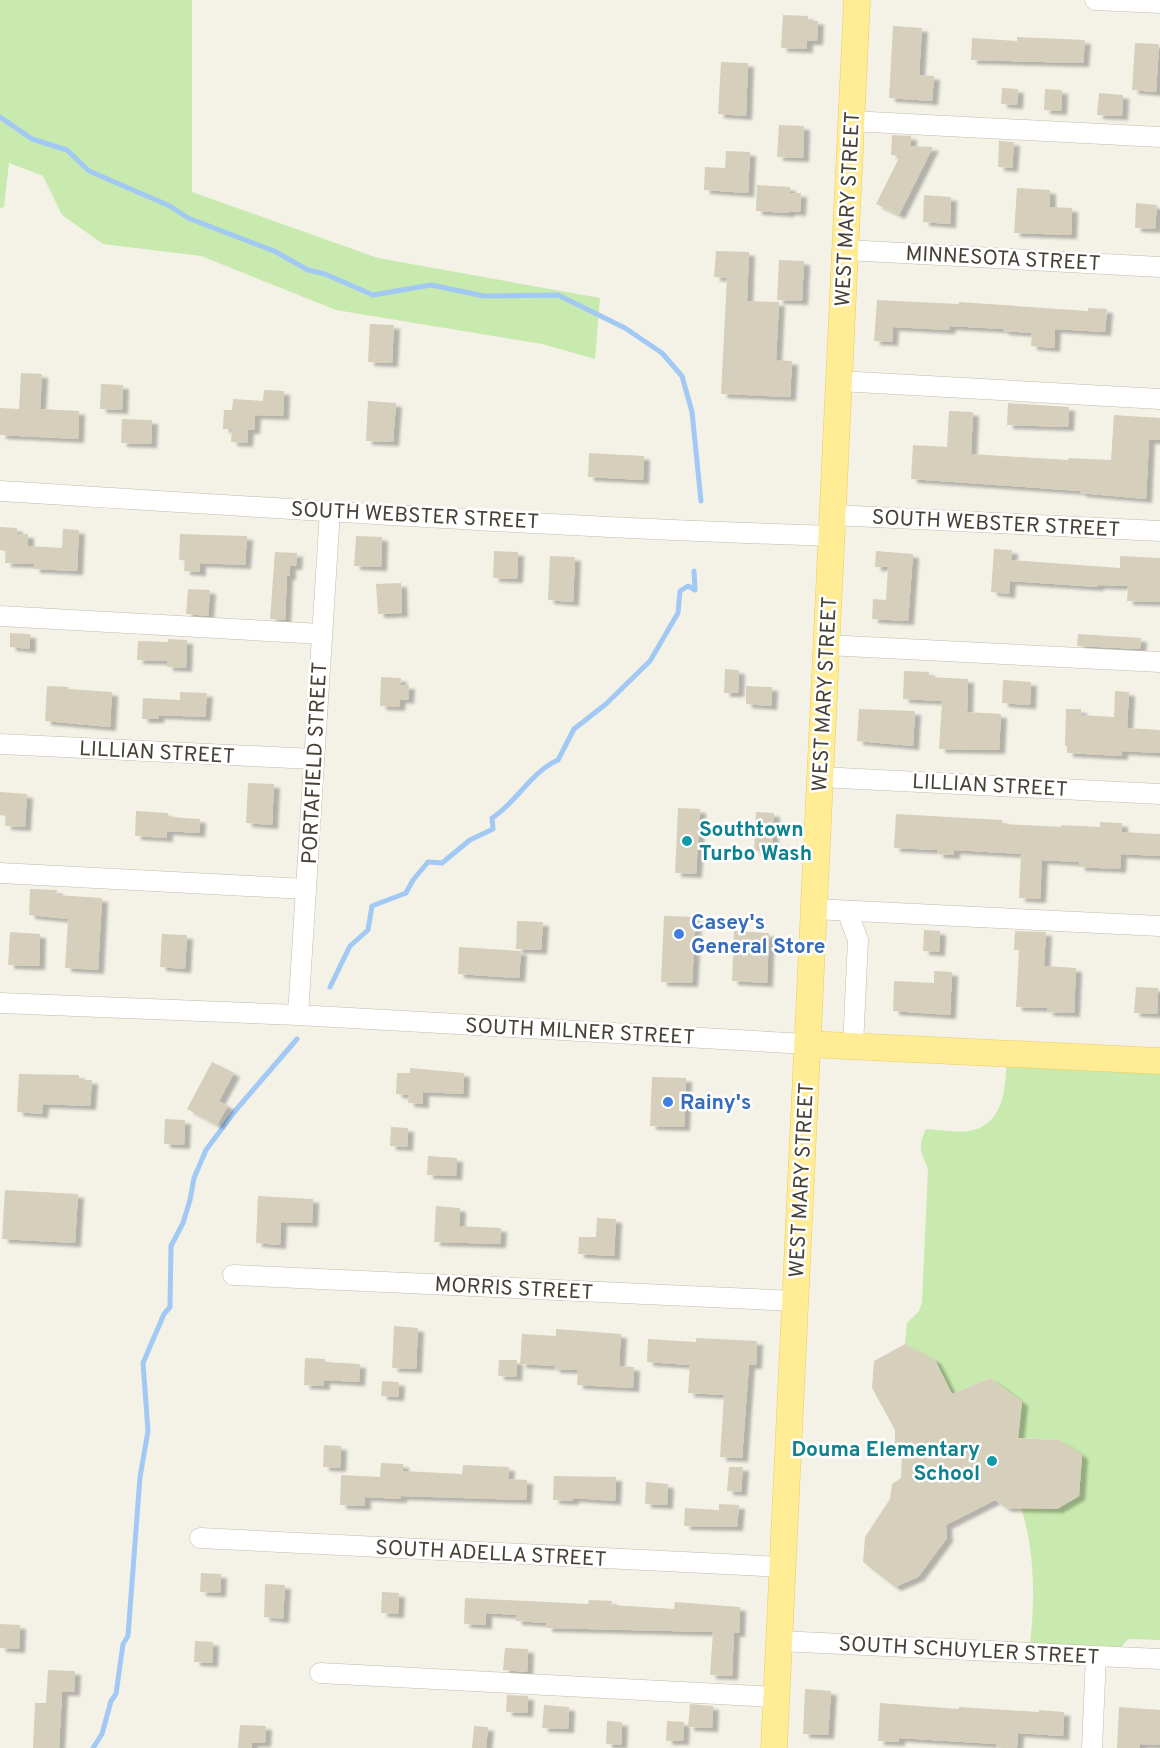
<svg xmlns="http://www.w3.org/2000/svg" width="1160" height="1748" font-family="Overpass,sans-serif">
  <defs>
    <filter id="shadow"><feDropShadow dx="6" dy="4" stdDeviation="1.5" flood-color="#0004"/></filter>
  </defs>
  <rect width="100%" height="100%" fill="#f4f2e7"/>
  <path fill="#c9eaae" d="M0,0H192V192L378,258L600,298L595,359L542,344L336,310L201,256L103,244L62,215L43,176L9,163L4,207L0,208Z
    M1007,1054L1160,1061V1640L1128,1639L1113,1657L1029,1653C1035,1606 1036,1554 1021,1508L1057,1509L1079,1496L1082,1455L1059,1440L1018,1438L1022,1402L990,1378L952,1394L935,1360L905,1344L907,1323L919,1311L922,1302L928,1169C921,1152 917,1147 926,1129C940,1130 956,1133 969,1131C1007,1124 1005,1084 1007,1054Z"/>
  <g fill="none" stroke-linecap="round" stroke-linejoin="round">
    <path stroke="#a1c9f4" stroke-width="5" d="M0,117L32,139L67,150L89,171L170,206L188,218L274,251L308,270L325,274L373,295L431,285L484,296L558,295L625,328L662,353L682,376L692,412L701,501
      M330,987L350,946L368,930L372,906L406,893L413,880L428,862L442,863L470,840L493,829L492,818C517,802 531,772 558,760L574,729L606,704L650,661L678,613L680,591L688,586L695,590L694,571
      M93,1748L102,1734L111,1701L116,1694L123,1644L128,1636L140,1477L148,1431L143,1363L164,1314L170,1307L171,1246L183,1223L190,1200L194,1178L206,1150L235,1111L297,1039"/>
  </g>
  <path fill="#d6cfbc" filter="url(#shadow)" d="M783,15L808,16V20L818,21L817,41H807V49L781,48Z
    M893,26L922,28L919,75L934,76L932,101L889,98Z
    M1017,37L1085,40L1083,63L971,60L972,38L1017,41Z
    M1135,43L1159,44L1156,92L1132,90Z
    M721,62L748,63L746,116L718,114Z
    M1002,88L1018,89L1017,105L1001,104Z
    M1045,89L1062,90L1061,111L1044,110Z
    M1099,93L1123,95L1122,116L1097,115Z
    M779,125L804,126L803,158L777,157Z
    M892,135L911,136L910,146L933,147L899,215L876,204L900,156L891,155Z
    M999,141L1014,142L1012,168L998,167Z
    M726,151L750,152L748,193L704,190L705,167L725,168Z
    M757,185L790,187V193H801L800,212L789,211V213L756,211Z
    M1017,188L1050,190V207L1072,208L1071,235L1014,233Z
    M924,195L951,197L950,224L923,222Z
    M1136,203L1157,205L1155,229L1135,228Z
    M716,251L749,252L747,301L779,302L776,360L792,361L790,397L721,394L727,278L714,277Z
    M779,260L804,261L802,301L777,300Z
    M877,300L959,304V302L1088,311V308L1107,309L1105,332L1055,329L1054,348L1031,346L1032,333L1003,331V329L950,326L949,330L893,327L892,342L874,341Z
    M370,324L394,325L392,363L368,362Z
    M21,373L42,374L40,409L79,411L78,439L0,435V408L19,409Z
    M101,384L123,385L122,410L100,409Z
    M264,390L284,391L283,416L255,415L254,430H248L247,443L231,442L232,429H223L224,410H232L233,399L263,401Z
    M368,401L396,403L393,442L366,441Z
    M1008,403L1069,407L1068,427L1007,425Z
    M949,411L973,412L971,454L1068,460L1069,458L1111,460L1114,415L1160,418V440H1149L1146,499L1080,493V491L911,479L913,445L947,447Z
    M122,419L152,420L151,444L121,443Z
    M589,453L644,456L643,480L588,477Z
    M0,527L17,528V534H28V546L62,548L63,529L79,530L77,571L34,569V564L5,563L6,551L0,550Z
    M180,534L247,536L245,565L200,563V572L184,571L185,560H179Z
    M356,536L382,537L381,567L354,566Z
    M994,549L1012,550L1011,560L1120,568V556L1160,558V602L1127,601L1128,586L1098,585V587L1010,581L1009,594L991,592Z
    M494,551L518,552L517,579L493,578Z
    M876,551L913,554L908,621L872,619L873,599L886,600L888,567H875Z
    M275,552L297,553L296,566H290V576H287L285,620L270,619Z
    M550,556L575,557L573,602L548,600Z
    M401,583L402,613L378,614L376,584Z
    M188,589L210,590L208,616L186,614Z
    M10,633L30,634V649L10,647Z
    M1078,634L1141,638L1140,649L1077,646Z
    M168,639L187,640L186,668L167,667V661L137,660L138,641L168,642Z
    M725,669L739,670L738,693H724Z
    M904,671L929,672V677L968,679L967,712L1001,714L999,750L939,749L942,701L903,699Z
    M381,677L401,678L400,685H409L408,700L400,699L399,707L380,706Z
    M1003,680L1031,682L1030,705L1002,703Z
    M47,686L69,687L68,689L112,692L110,727L45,721Z
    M746,686L772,687L771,706L746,704Z
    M1115,691L1129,692L1127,728L1160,730V753L1122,751V756L1067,753V746H1065L1066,709H1081V715L1114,717Z
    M180,692L207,693L205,717L159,715L158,719H142L143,698L180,700Z
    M859,709L915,711L913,746L857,741Z
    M248,783L274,784L272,825L246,823Z
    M0,792L27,794L25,827L5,826L6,816L0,815Z
    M678,808L700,809L696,874L675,873Z
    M136,811L168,813V817L200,819L199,833L167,831V838L135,836Z
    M756,812L774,813L772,852L754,851Z
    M896,814L1002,820V824L1061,827V825L1100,827V822L1122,823V832L1160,834V856L1121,854L1120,869L1079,867V862L1042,860L1040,899L1019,898L1021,854L954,850V855L937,854L938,850L894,848Z
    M30,889L57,890L56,895L102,898L98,970L65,968L68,919L29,915Z
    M664,916L696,917L692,983L661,982Z
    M517,921L543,922L541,950L516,949Z
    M924,930L940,931L939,952L923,951Z
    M734,931L769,933L767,983L732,981Z
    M1015,931L1046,932L1044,966L1076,968L1074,1013L1047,1012L1048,1008L1016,1007L1019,950H1014Z
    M10,932L40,934L39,966L8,965Z
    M162,934L187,935L185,969L160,967Z
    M459,947L521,951L519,978L458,974Z
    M934,971L952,972L950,1015L893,1011L894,981L934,983Z
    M1136,987L1158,988L1157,1014L1134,1013Z
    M212,1062L234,1073L219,1101L228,1106L217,1125L187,1109Z
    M410,1068L464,1073L463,1094L423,1092V1104L408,1103L409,1095L396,1094L397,1073H410Z
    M19,1074L79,1075V1080H92L90,1106L43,1104L42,1114L17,1112Z
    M652,1077L686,1078L684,1127L650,1126Z
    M165,1119L185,1120L184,1145L164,1144Z
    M391,1127L408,1128L407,1147L390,1146Z
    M428,1156L457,1158L456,1176L427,1175Z
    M5,1190L78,1194L75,1243L2,1239Z
    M258,1196L313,1199L312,1223L281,1222L280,1245L256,1243Z
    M436,1206L460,1208L459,1226L501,1228L500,1244L434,1242Z
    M597,1218L616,1219L614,1256L578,1254L579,1237H596Z
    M394,1326L418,1328L416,1369L392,1368Z
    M556,1329L621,1334L619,1366L634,1367L633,1388L577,1385L578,1370L554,1369V1366L520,1364L522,1334L556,1336Z
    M696,1338L757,1341L756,1365H749L742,1458L720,1457L724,1395L688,1393L690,1365L647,1362L648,1339L696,1342Z
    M905,1344L935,1360L952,1394L990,1378L1022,1402L1018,1438L1059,1440L1082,1455L1079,1496L1057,1509L1006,1508L995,1500L946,1525L947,1538L918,1577L895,1587L863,1562L865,1537L890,1499L892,1484L901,1478L902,1455L895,1447V1430L872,1388L874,1361Z
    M305,1358L325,1359V1362L360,1364L359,1382L324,1380V1386L304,1385Z
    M499,1360H517L516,1377L498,1376Z
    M382,1381L399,1382L398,1397L381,1396Z
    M324,1445L341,1446L340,1468L323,1467Z
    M381,1463L403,1464V1471L462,1474L463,1465L509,1467L508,1479L527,1480L526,1500L401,1496V1499L365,1497V1506L340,1505L341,1475L380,1477Z
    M729,1467H743L741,1492L727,1491Z
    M554,1476L616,1477L615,1501L573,1498V1501L553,1500Z
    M646,1482L668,1484L667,1505L645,1504Z
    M719,1504L739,1505L737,1527L684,1526L685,1508L719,1510Z
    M201,1573L221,1574L220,1593L200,1592Z
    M265,1584L285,1585L283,1619L264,1617Z
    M382,1592L399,1593L398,1614L381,1613Z
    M465,1598L588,1604L589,1600L612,1601L611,1605L674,1609L675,1602L740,1607L739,1633H734L732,1676L710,1675L713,1632L546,1628L547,1623L516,1621V1615L486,1613V1625L464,1624Z
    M0,1624L20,1625L19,1649L0,1648Z
    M195,1641L213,1642L212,1663L194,1662Z
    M505,1648L528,1649L527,1672L503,1670Z
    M48,1670L75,1671L74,1692H62L59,1748H33L35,1703H46Z
    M805,1689L831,1691L828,1735L803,1734Z
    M507,1695L528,1696L527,1713L506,1712Z
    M880,1703L959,1709V1707L1039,1712V1710L1064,1712L1063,1736L1018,1733L1017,1748L996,1747V1744L899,1738V1742L878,1741Z
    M690,1704L713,1706L712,1728L688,1727Z
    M544,1705L569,1707L568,1729L542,1728Z
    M1119,1707L1160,1710V1745L1140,1744V1748H1117Z
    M607,1721L622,1722L621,1745L606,1744Z
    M667,1721L684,1722L683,1741H666Z
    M240,1725L266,1726L265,1743H252V1748H238Z
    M474,1726L488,1727L486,1748H472Z"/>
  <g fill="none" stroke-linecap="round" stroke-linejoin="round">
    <g stroke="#c0bba9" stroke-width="21">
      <path id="minor" d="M1095,0L1160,3
        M851,121L1160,137
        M846,250L1160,267
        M839,381L1160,399
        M0,491C277,508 554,527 831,536
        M833,515L1160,531
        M0,616L322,634
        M826,645L1160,662
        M0,744L314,759
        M820,777L1160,794
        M0,873L306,889
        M814,909L1160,926
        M847,911L858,940L853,1046
        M0,1003L298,1015L807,1044
        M298,1015L330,511
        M233,1275L795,1301
        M200,1538L782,1567
        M779,1641L1160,1659
        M320,1673L776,1697
        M1092,1748L1096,1656"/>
    </g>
    <g stroke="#e9ce60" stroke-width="27">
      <path id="major" d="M807,1044L1160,1061
        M774,1748L857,0"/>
    </g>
    <use href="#minor" stroke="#fff" stroke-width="20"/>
    <use href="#major" stroke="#ffec95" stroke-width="26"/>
  </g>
  <g fill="#0f9aa8" stroke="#fff" stroke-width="2">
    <circle cx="687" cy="841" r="6"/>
    <circle cx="992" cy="1461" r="6"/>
  </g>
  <g fill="#3f7fe0" stroke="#fff" stroke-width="2">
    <circle cx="679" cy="934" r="6"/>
    <circle cx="668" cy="1102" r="6"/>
  </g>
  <g text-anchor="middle" stroke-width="5" stroke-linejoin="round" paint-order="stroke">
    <g font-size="21" fill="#484236" stroke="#fff">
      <text transform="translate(847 209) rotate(-87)" y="7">WEST MARY STREET</text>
      <text transform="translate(1003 258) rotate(3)" y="7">MINNESOTA STREET</text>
      <text transform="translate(415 515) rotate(3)" y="7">SOUTH WEBSTER STREET</text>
      <text transform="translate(996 523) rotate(3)" y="7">SOUTH WEBSTER STREET</text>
      <text transform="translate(824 694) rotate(-87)" y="7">WEST MARY STREET</text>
      <text transform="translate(157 752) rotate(3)" y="7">LILLIAN STREET</text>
      <text transform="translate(314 763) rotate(-87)" y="7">PORTAFIELD STREET</text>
      <text transform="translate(990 785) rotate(3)" y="7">LILLIAN STREET</text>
      <text transform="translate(580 1031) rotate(3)" y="7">SOUTH MILNER STREET</text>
      <text transform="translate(801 1180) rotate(-87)" y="7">WEST MARY STREET</text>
      <text transform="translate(514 1288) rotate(3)" y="7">MORRIS STREET</text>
      <text transform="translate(491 1553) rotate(3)" y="7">SOUTH ADELLA STREET</text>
      <text transform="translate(969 1650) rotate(3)" y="7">SOUTH SCHUYLER STREET</text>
    </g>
    <g font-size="21" font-weight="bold" fill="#0d838f" stroke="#fff" text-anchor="start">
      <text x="699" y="836">Southtown<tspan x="699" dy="24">Turbo Wash</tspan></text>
      <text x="980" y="1456" text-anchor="end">Douma Elementary<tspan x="980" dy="24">School</tspan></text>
    </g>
    <g font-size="21" font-weight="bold" fill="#366cbe" stroke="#fff" text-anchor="start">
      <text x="691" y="929">Casey's<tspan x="691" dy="24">General Store</tspan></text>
      <text x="680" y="1109">Rainy's</text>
    </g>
  </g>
</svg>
